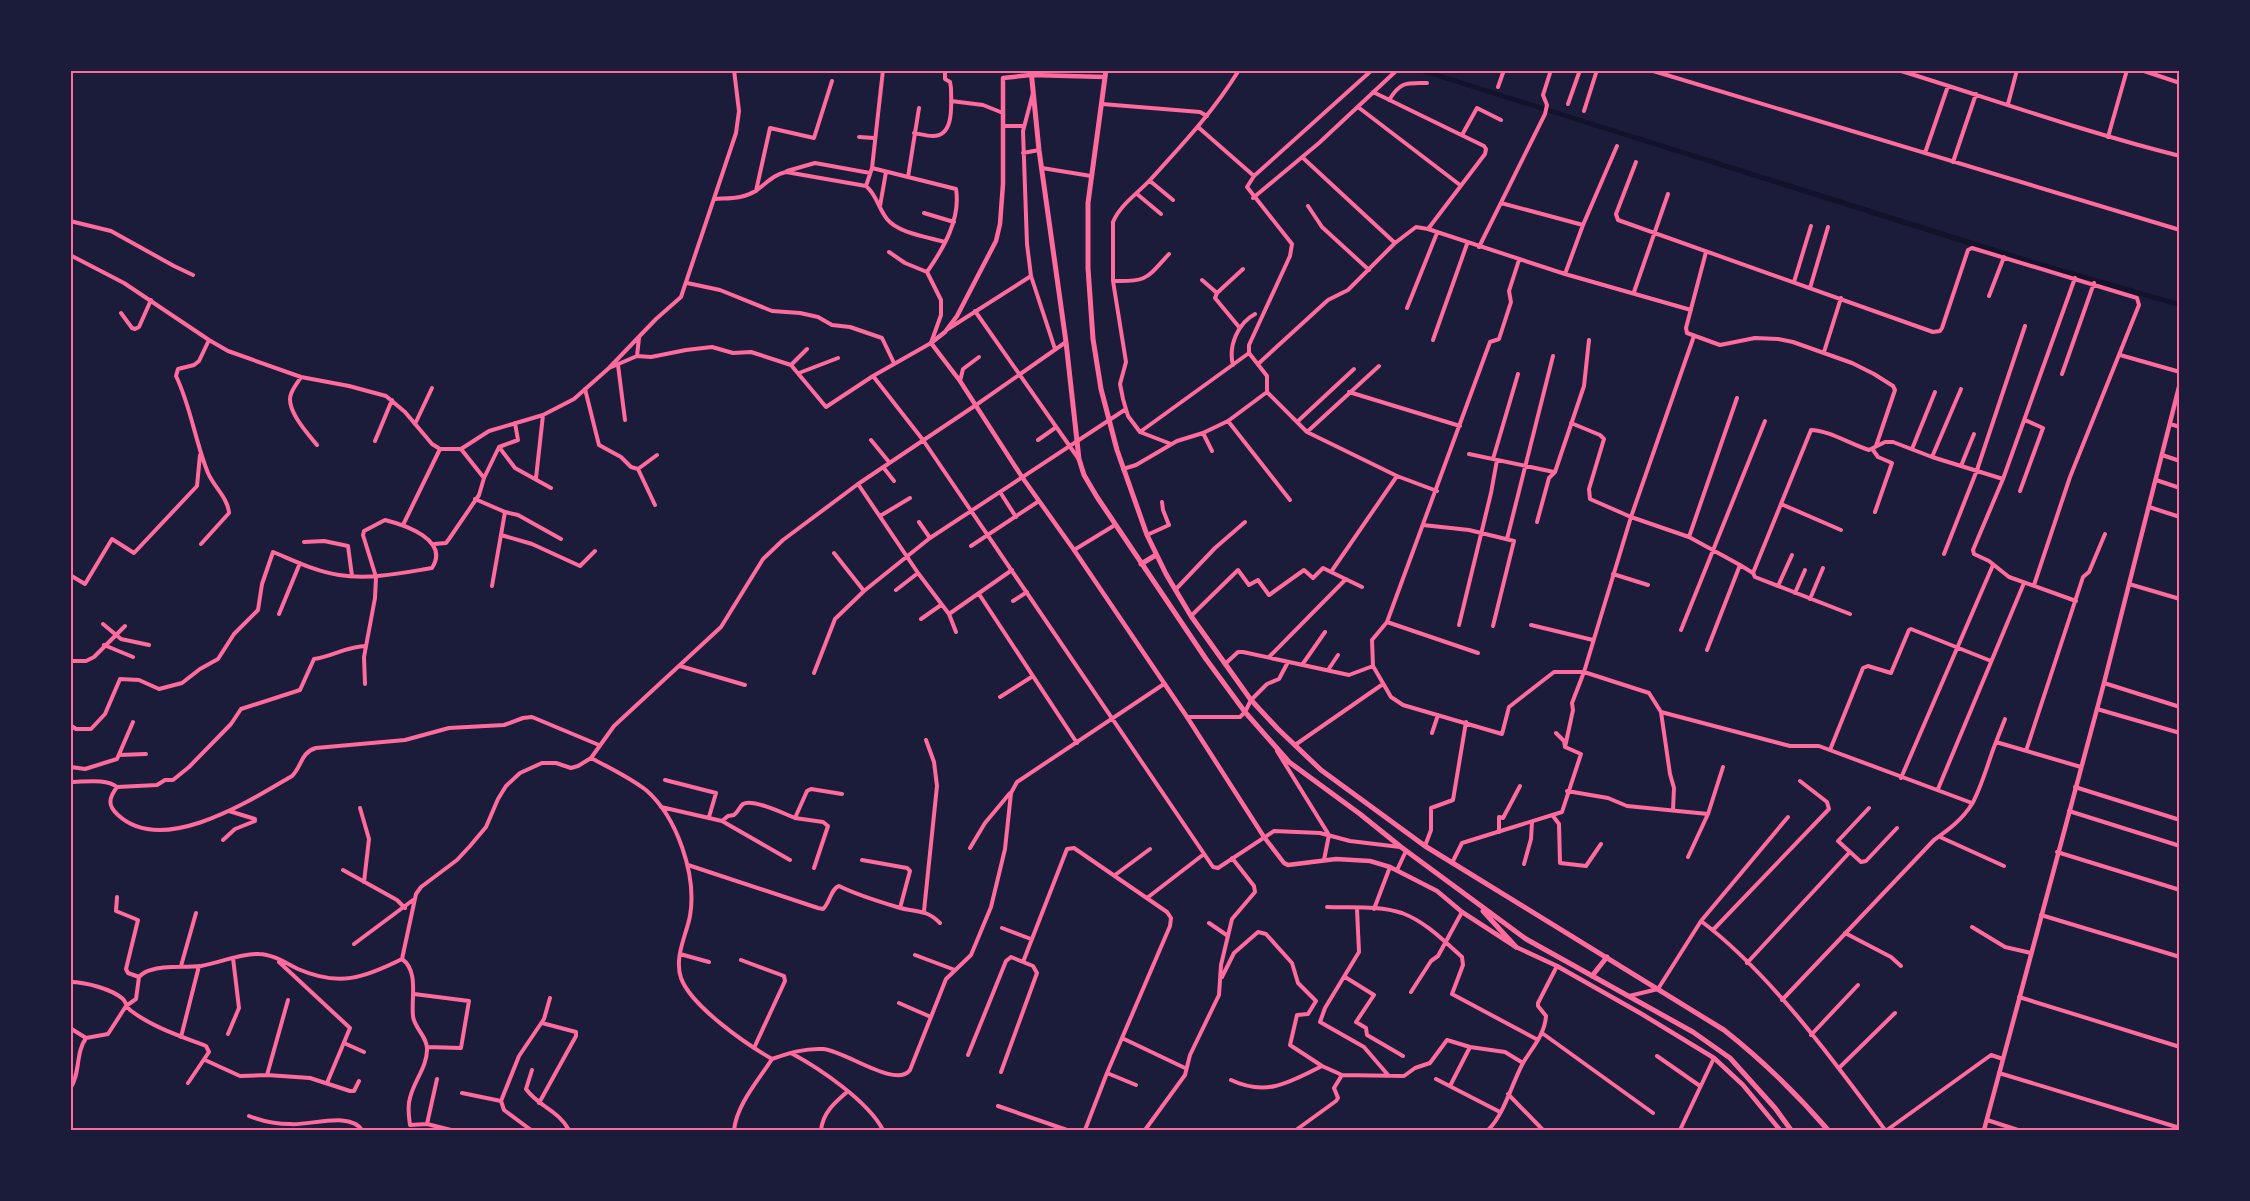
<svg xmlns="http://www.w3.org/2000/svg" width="2250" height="1201" font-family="'Roboto Condensed',sans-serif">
  <rect width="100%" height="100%" fill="#1b1b3a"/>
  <path fill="#12122b" d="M1416,71H1431L2037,261L2179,302V307L2031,265Z"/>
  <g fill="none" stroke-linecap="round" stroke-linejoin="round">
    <path stroke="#ff6b9d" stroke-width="4" d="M1650,70L2180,230
      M1898,70C1992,99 2084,132 2180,156
      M2141,70L2180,83
      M1498,87L1504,70
      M1373,92L1484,146L1486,149L1485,154L1428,229
      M1033,93L1023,131L1027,244L1031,276L1055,349
      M1389,100C1401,81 1406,83 1427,83
      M951,101L983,105L1003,113
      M1102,104L1200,112L1207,116
      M1568,104L1580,70
      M2008,104L2017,70
      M1358,107L1460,185
      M1584,111L1597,70
      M1003,126H1023
      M1198,127L1254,176
      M914,133C920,134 927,136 933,136C955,136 951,103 951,88L950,82L945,79V70
      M1462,135L1477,108L1501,120
      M859,137L874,138
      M2108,137L2127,70
      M1023,153L1039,150
      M1925,153L1948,86
      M1302,157L1395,243
      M1636,162L1616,214L1618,220L1933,332L1940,331L1942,328L1968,250L1972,248L2137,298L2139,305L2070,477L2034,585
      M1953,162L1976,94
      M1042,168L1091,176
      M787,171L815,163L870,173
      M908,177L919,108
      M1150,181L1173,200
      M866,186C877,195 878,208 887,219C898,233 927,237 945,242
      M756,191L770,128L814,138L832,81
      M1137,194L1161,214
      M1253,198L1319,143L1396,71
      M715,199C730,198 744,199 757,190C768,182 773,175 786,172L866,186L872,168L883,70
      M1501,203L1583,225
      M880,206L886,172
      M1308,206L1322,227L1369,270
      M924,213L954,222
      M70,221L111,231L174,266L193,275
      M1479,247L1545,114L1547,105L1543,95L1551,70
      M889,252L905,263L927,272
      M1706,252L1686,328L1687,333L1720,345L1755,338L1778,339L1793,342L1852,363L1874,374L1893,386L1895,390L1876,446
      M70,255L124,283L209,340L228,351L301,377L349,386L386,396L405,412L432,444L440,449H461L489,431L543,415L574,399L609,368L656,319L681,297L736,133L739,111L734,70
      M1565,274L1583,225L1617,146
      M2075,278L2003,479L1973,550L1974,554L1989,561L2009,577L2076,601
      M1202,280L1217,293
      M1113,281C1147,282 1146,279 1169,254
      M1794,282L1811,226
      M687,283L720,290L772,311L800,313L818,317L832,325L850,327L882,338L894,363
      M1810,288L1828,227
      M1634,292L1668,194
      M1989,296L2004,257
      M1407,308L1437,233
      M975,311L1078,458
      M121,313L132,328L135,329L139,327L151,300
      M1239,327L1215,298L1217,293L1243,269
      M948,329L1031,276
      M1433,340L1467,244
      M1824,352L1841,298
      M1249,353V345L1290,256L1292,244L1247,187L1254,176L1372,70
      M1249,353L1267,376V392L1307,432L1397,476L1437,491
      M2120,355L2180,372
      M637,356L639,338
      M1258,364L1328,300L1348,290L1395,243L1416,227L1428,229L1565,274L1691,310
      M618,365L625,420
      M791,365L807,349
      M1233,365C1228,346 1238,323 1255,314
      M609,368L637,356L651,357L686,350L712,347L733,353L751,352L791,365L826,407L873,376L931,343L941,315V300L927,272C943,249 961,219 956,189L872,168
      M799,373L838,358
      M2062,374L2094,283
      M873,376L923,440L1213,867L1218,868L1274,831L1320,833L1350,841L1400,847
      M301,377C298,382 293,388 291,394C285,409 308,434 317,445
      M960,381L963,369L979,357
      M585,389L599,445L621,457L631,467L638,469
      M1349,392L1460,426
      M1228,421L1290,500
      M1297,422L1354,369
      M1571,423L1600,435L1604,439L1589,489L1590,499L1631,517L1689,537L1740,565L1753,573L1755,577L1850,614
      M415,424L432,388
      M2170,424L2180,427
      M1140,432L1249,353
      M1307,432L1379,366
      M1203,433L1212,451
      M871,440L889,462
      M1038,440L1055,428
      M375,441L392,400
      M1171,444L1140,432L1128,416L1123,399L1120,384L1126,362L1113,281V222C1120,205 1138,193 1150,180C1182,145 1214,111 1239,70
      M499,447L515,468L551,488
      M461,449L484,478
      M1912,449L1935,392
      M1873,450L1878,457L1892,463L1875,512
      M1469,454L1554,472
      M2162,455L2180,461
      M1932,457L1961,389
      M1493,459L1518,374
      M1961,466L1974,434
      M883,467L894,481
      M1123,469L1136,465L1177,441L1203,433L1228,421L1267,392
      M536,478L543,415
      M2156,480L2180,488
      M858,484L918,573L949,614L956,632
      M2020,491L2043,428L2025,420
      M1000,492L1016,517
      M475,499L505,512L518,515L561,539
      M1781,504L1841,530
      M655,505L638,469L657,455
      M2149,507L2180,517
      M880,516L910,498
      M919,522L930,538
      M1537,522L1549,478L1555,472L1584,386L1589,340
      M403,525L440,449
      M1423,525L1469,530L1514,541L1493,626
      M501,535L532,544L580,566L595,551
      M1147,535L1169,525L1163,510L1162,502
      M1689,537L1737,398
      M1507,539L1553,356
      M304,542L324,541L348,546L352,576
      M201,544L229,513C228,498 214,487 208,473C195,441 191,407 176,376L178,369L194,365L199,361L209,340
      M434,544L446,543L449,539L479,495L484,478L499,447L518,440L515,423
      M971,546L1039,501
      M1074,550L1115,525
      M834,553L864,591
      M1944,554L1977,470L2025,326
      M1331,572L1362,587
      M1753,573L1811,430C1828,430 1852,445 1869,450L1885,442H1893L1932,457L2003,479
      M1613,574L1648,585
      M70,575L85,584L112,539L134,553L197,486L200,455
      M2129,584L2180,599
      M492,586L505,512
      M1778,586L1792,555
      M1176,589L1215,548L1245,522
      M896,590L918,573
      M1795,593L1805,570
      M979,594L1077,743
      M1810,599L1823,568
      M1013,601L1027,592
      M279,614L300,563
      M949,614L1012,570
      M1191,616L1238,570L1249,585L1258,580L1269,595L1304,570L1313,578L1323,568L1331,572L1397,476
      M921,619L941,605
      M1387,622L1478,653
      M103,624L121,639L149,645
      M1459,625L1491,493L1497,460
      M1531,625L1593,640
      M1681,630L1765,421
      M104,645L133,657
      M1707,650L1740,565
      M1269,657L1346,579
      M70,661H86L94,657L125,626
      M1225,664L1238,652H1243L1349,675L1373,666L1391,697L1403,705L1502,734L1509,707L1554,672H1584L1649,693L1661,712L1670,774L1674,788L1673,810
      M1302,665L1325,632
      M680,666L745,685
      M1373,666L1372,640L1387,622L1490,342L1499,339L1511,302L1509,291L1519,260
      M1328,670L1338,655
      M814,673L835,619L864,591L930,538L1126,409
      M2104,683L2180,707
      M1000,697L1033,676
      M2097,709L2180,733
      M1661,712L1790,746H1819L1972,803
      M1187,717H1240L1245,712L1251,700L1267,684L1279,679L1288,662
      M70,725L76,729H91L105,714L120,679L139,680L159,689L182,683L200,669L218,659L234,634L258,610L262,584L273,552C295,561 317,572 339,575C370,580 402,573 432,568C450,540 405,525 385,520L364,531L363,535L376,577L375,598L364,657L365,684
      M1432,733L1438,715
      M1996,742L2005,719
      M1295,745L1383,684
      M1565,747L1573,710L1572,703L1584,672L1631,517L1694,336
      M1830,750L1863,668L1868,666L1891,673L1909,630L1911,629L1991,661
      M1277,751L1329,835L1324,860
      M2026,751L2083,577L2089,572L2105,534
      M119,755L146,754
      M591,758C610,768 629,777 646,790C677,817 697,875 690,916C686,936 674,957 681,978C691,1006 746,1044 772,1059
      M71,767L85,769L117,759L133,722
      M1901,778L1993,565
      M665,780L716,793L709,817
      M70,782C85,782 106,778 117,787C109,798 107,805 118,815C163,857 251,800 292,776C302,766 301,752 316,748L405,740L449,728L504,725L523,718L532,717L599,745
      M117,787L157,785L165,780H173L189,767L231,724L241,709L300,690L314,659C332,657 347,646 366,646
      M2075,787L2180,820
      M1938,789L2024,583
      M1567,791L1608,798L1627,806L1708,814L1723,767
      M661,807L722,821L790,860
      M360,808L369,839L364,882
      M1869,808L1838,841L1861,862L1866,861L1897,828
      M2069,811L2180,846
      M1553,816L1559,824L1560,863L1586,866L1601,844
      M795,818L823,822L828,826L814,868
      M722,821L728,816L734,815C738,812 740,806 743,804C752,798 785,814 795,818L807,791L811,789L842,794
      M1499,832V817L1503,818L1520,786
      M1940,837L2004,866
      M223,840L235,829L255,821V819L229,811
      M1425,846L1431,830V808L1453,800L1466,722
      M970,848L985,823L1010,793
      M2057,852L2180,890
      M1688,857L1708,814
      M862,860L907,868L910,871L900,908
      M1452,863L1462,843L1562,812L1581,754L1565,747L1564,741L1556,733
      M1524,864L1531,839L1532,822
      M688,865L818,908L823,909C830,903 831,888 839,886C857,895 877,901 897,907C916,913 925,908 940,923
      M343,870L397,900L405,908
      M1397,870L1406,851
      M1115,875L1150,849
      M117,897L116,911L138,920L126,969L128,973L139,977
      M1147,898L1204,854
      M1327,907C1350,908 1379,905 1402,913C1426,922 1444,941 1462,957L1463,965L1452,994L1538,1040
      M1357,909L1359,952L1325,1008L1320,1022L1364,1047L1388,1075
      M1374,909L1390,867
      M924,911L937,786L934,762L926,740
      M2041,915L2180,957
      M1701,921L1788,817
      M1209,923L1228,936
      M1972,927L2005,947L2031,953
      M1002,928L1031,939
      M1713,930L1829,809L1827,802L1800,781
      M1845,933L1891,957L1901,966
      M354,944L413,900
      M680,954L709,962
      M915,955L955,970
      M402,959C419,971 411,998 413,1016C414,1028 428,1037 427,1050C427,1067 414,1081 410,1098C407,1107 409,1116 410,1125L427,1124L451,1130
      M741,960L784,976L785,981L754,1048
      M279,962L350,1028L327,1083
      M1023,962L1067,849L1074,848L1167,912L1171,918L1170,926L1107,1073L1085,1130
      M1747,963L1849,853
      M181,966L196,913
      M1222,977L1234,953L1258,932L1266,934L1292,963L1298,983L1316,1001L1308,1014L1297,1015L1290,1045L1322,1066L1342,1075L1404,1076L1415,1068L1430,1063L1447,1040L1470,1047L1505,1052L1523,1063
      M1345,977L1374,995L1356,1022L1366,1028L1367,1035L1403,1056
      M70,982C85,982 112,989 123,999C126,1002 126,1007 130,1010C152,1027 180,1036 206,1046L209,1052L188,1083
      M1411,992L1431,961L1438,956L1462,912
      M414,994L469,1001L461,1048L428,1047
      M1629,996L1658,989L1701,921C1770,973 1834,1061 1885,1130
      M2019,997L2180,1047
      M1782,1000L1934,840C1948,830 1962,820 1972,804C1982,786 1988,762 1996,742L2081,767
      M899,1003L931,1017
      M70,1028L86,1038
      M1542,1033L1653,1113
      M228,1034L239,1008L233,958
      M1811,1035L1858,985
      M181,1037L199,966
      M86,1038L108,1034L126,1006L136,999L139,977C143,973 146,971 151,970C167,965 184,968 201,966C220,963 240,953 259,954C272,954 286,963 298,969C339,987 364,978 402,959L416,894L421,887L457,860L470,846L486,827L498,799L506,786L520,773L542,763H556L571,768L578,766L591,758L614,726L721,627L763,559L783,540L858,484L976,405L1066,342
      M1122,1038L1185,1068
      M344,1043L364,1052
      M791,1053C819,1068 868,1101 883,1130
      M968,1055L1006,961L1011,957L1033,966L1037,973L1001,1072
      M1657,1056L1700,1086
      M772,1059C789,1053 805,1048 823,1049C846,1051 896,1089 910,1070L946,979L971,955L991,907L1005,849L1011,793L1017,782L1164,684
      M205,1060L240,1076L267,1075L310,1078L350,1091H354L359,1081
      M1839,1068L1895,1013
      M532,1070L526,1089C539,1107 558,1110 569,1130
      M1107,1073L1136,1085
      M1999,1073L2180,1128
      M267,1075L288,1000
      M1436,1079L1500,1112
      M1231,1080C1267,1097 1290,1082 1322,1066
      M1450,1086L1470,1047
      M70,1089C81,1072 75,1054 86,1038
      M462,1093L501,1101
      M1508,1094L1543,1130
      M539,1103L576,1036V1032L542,1023
      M998,1106L1067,1130
      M249,1116C262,1121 276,1124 290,1124C309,1126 350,1111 362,1130
      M1987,1120L2018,1130
      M427,1124L437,1079
      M531,1130L504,1110L501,1101L519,1056L544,1019L550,998
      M734,1130C737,1104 758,1081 772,1059
      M821,1130C823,1113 834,1103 847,1092
      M1145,1130L1185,1075L1190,1055L1219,995L1221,965L1232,919L1255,892L1254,886L1232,858
      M1296,1130L1336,1101L1338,1098L1334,1088L1342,1075
      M1488,1130C1504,1115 1512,1083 1523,1063C1532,1048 1545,1034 1546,1016L1538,1006V1003L1557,966
      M1680,1130L1714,1058
      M1887,1130L1991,1055L2003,1059"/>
    <path stroke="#ff6b9d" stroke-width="4.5" d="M1105,77L1031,75L1003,78V184L1000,224L996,241L957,316L945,332L931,343L960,381L1022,477L1074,550L1187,717L1264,837L1284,863L1288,865L1336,859L1370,861L1390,867L1437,891L1462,912L1516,947L1557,966L1640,1013L1714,1058L1743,1085L1780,1130
      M1984,1130L2104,683L2180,383"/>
    <path stroke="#ff6b9d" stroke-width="5" d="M1031,70L1039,150L1066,342L1079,459L1084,475L1097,497L1206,659L1245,712L1289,762L1360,814L1401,847L1526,939L1693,1032L1730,1058L1775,1108L1791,1130
      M1106,70L1088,203V268L1093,339L1101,389L1117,450L1147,535L1166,574L1191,616L1251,700L1278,729L1321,770L1425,846L1724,1030C1762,1060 1796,1093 1828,1130
      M1141,564L1156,555
      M1483,911L1516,947
      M1592,976L1607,957"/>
  </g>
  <rect width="2250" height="1201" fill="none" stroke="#1b1b3a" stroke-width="144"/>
  <rect x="72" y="72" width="2106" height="1057" fill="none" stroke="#ff6b9d" stroke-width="2"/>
</svg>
